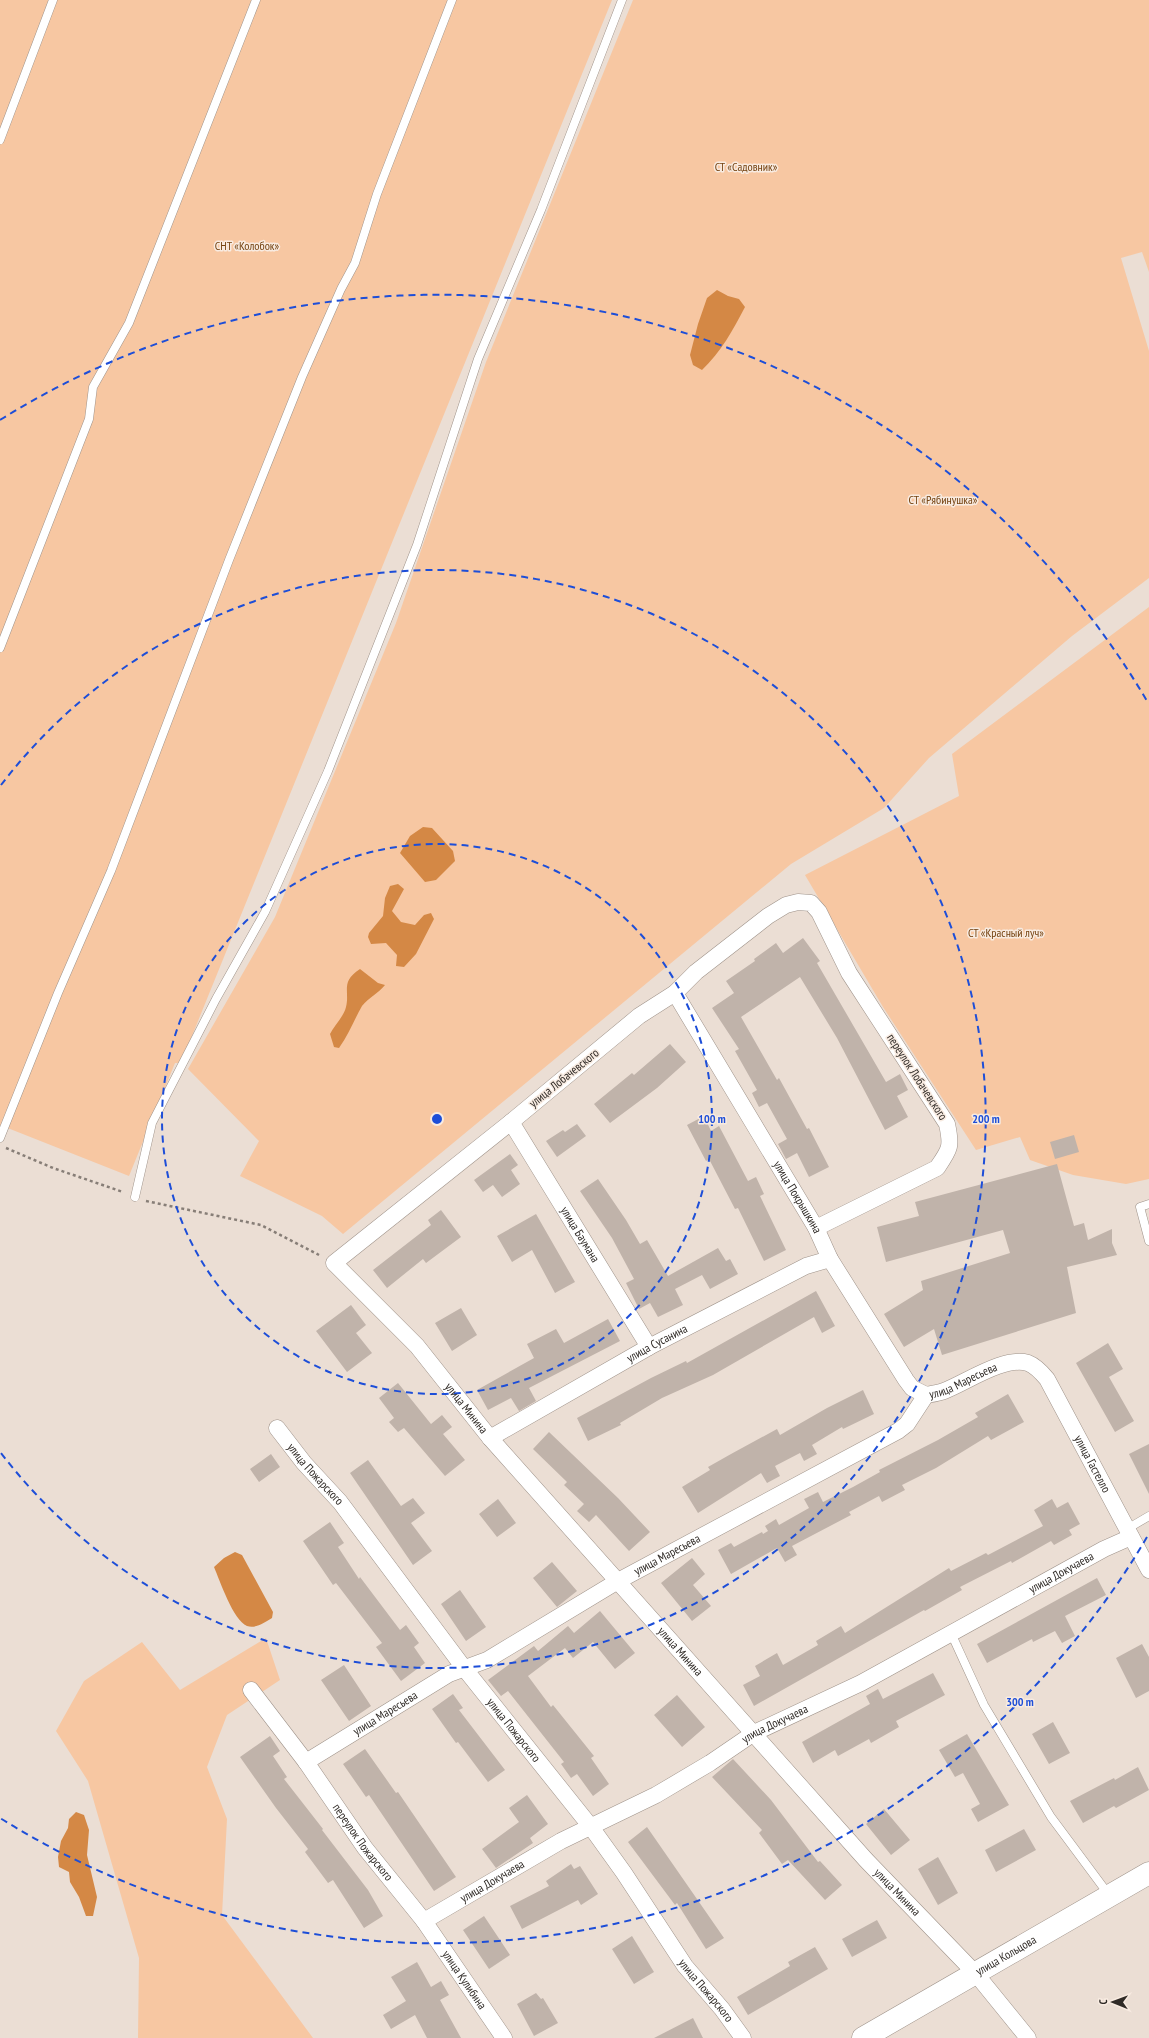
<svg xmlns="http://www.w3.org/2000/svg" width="1149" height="2038" font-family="'PT Sans Narrow',sans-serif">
  <rect width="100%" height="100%" fill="#ebded4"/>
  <path fill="#f7c7a2" d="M0,0H612L181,1063H175L129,1176L0,1125Z
    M633,0H1149V272L1142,252L1121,258L1149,351V578L1072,636L929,758L884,808L791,864L343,1234L322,1216L240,1176L259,1141L188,1069L275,917L396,623L486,362Z
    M1149,607V1179L1126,1184L1073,1175L1030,1160L1020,1137L976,1150L883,1007L805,875L959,796L952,754Z
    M266,1638L280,1680L227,1715L207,1767L227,1819L222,1915L313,2038H138L139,1958L88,1781L56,1731L84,1681L142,1642L180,1690Z"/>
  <path fill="#d48845" d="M717,290L728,296L739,299L745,307C733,330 721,352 702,370L693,365L690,355L698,324L707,298Z
    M423,827L432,828L453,851L455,861L436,880L425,882L400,853L410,836Z
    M398,884L404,889L392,911L401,922L415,925L424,915L431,913L434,919L416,954L404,967L396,966L397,955L386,943L371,944L368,937L369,933L383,916L385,898L390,886Z
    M360,969L378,983L385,985C379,993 368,998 362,1006C354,1020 349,1034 339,1048L334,1047L330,1034C334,1026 344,1016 346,1007C350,991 340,982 360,969Z
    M235,1552L242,1555L273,1612L272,1618C265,1622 256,1629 247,1626C233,1620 220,1581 214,1567L224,1558Z
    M76,1812L84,1815L89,1830L87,1855L97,1897L93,1916H86L79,1897L70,1882L69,1872L59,1867L58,1857L61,1841L68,1828L69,1819Z"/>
  <path fill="#c0b3aa" d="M803,938L820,961L817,963L886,1082L900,1074L908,1090L897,1096L908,1117L885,1130L837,1038L800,977L741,1017L777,1080L779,1078L807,1129L809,1128L829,1167L809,1177L797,1153L786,1159L778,1144L787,1139L767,1103L759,1107L752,1093L757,1090L735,1051L739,1049L712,1008L734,993L726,981L755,961L754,959L776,943L783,953Z
    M670,1044L686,1062L657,1088L610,1123L594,1104L632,1073L634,1075Z
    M704,1116L711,1131L719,1126L748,1181L756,1177L764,1194L760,1196L786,1250L764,1261L738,1208L735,1209L709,1159L706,1161L687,1125Z
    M577,1124L586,1136L557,1157L546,1141L563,1130L565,1132Z
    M1074,1135L1079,1152L1055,1159L1050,1142Z
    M510,1154L518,1165L511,1170L520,1184L502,1197L493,1185L483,1192L474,1180Z
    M1057,1164L1074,1226L1084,1223L1088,1240L1112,1229V1243L1117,1255L1067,1267L1076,1313L942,1355L934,1329L904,1347L884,1314L923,1290L921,1281L1010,1253L1003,1230L886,1262L877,1227L919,1216L915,1202Z
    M598,1179L626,1220L640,1244L647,1240L668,1276L718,1248L726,1261L730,1259L738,1274L710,1289L702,1275L675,1289L683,1305L658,1317L650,1303L639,1309L626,1283L634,1279L612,1238L580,1191Z
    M441,1210L461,1237L426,1263L423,1259L387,1288L373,1270L431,1225L428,1220Z
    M536,1214L575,1282L555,1293L532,1250L512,1262L497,1236Z
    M816,1291L835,1326L822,1333L814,1317L713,1375L662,1398L620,1423L621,1425L588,1441L577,1418L651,1378L686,1361L687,1363Z
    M351,1305L366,1325L356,1333L372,1353L347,1372L316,1331Z
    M461,1308L477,1335L452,1351L435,1323Z
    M608,1319L620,1341L529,1388L536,1401L519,1411L511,1398L488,1410L477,1390L534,1358L527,1344L556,1329L564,1343Z
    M1108,1343L1123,1369L1109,1377L1134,1421L1115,1432L1076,1363Z
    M398,1383L431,1424L442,1415L452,1427L443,1434L465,1460L445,1476L404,1428L398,1432L389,1422L394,1418L379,1398Z
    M863,1390L874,1414L843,1429L842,1427L812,1445L817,1454L804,1461L800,1453L775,1466L780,1476L767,1483L761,1473L698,1513L682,1487L710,1470L708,1467L731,1454L777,1429L780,1435L827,1408Z
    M1008,1394L1024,1422L991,1440L988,1436L936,1468L902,1485L905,1490L882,1502L879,1496L849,1512L851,1515L792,1546L797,1555L785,1562L777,1548L731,1574L718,1550L731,1543L734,1547L762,1532L763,1534L768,1531L765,1526L776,1519L779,1525L809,1508L804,1499L818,1492L823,1502L853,1487L880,1472L879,1470L938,1440L978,1417L975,1413Z
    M549,1432L618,1498L650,1532L629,1551L596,1515L589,1522L577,1511L584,1504L564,1485L567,1482L533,1449Z
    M1149,1444V1494L1129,1454Z
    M271,1454L280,1467L259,1482L250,1469Z
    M368,1460L401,1506L413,1498L425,1513L411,1523L432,1551L413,1565L350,1473Z
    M498,1499L516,1523L497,1537L479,1514Z
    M1052,1499L1057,1508L1068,1502L1080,1524L1069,1530L1072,1535L1054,1545L1051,1541L1012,1563L1011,1561L960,1587L962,1590L925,1611L924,1610L754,1706L743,1685L760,1676L755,1666L777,1653L783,1665L818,1645L816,1641L841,1626L845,1633L949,1568L951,1571L986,1553L988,1555L1043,1526L1034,1510Z
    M330,1522L344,1543L338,1547L359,1579L360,1577L400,1630L406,1625L419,1643L414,1647L425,1663L401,1681L376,1647L382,1643L336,1583L333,1585L303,1541Z
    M692,1558L705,1574L693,1585L711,1606L692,1621L661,1583Z
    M552,1562L577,1591L557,1607L533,1578Z
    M1097,1578L1106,1595L1065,1616L1075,1636L1062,1643L1055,1631L1033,1642L1032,1639L987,1663L977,1644Z
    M460,1590L486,1627L466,1641L441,1604Z
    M600,1611L635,1653L615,1669L593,1642L573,1658L565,1648L528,1676L551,1707L553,1705L594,1756L591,1758L609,1784L593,1796L577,1774L571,1778L561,1764L564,1762L508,1691L501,1696L488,1680L534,1646L538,1651L568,1626L574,1633Z
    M1142,1644L1149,1657V1691L1136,1698L1116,1658Z
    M344,1665L371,1706L349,1721L321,1680Z
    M933,1673L945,1695L896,1721L899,1727L871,1743L869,1739L838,1756L835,1750L813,1763L802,1742L870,1704L866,1696L878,1689L883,1699Z
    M453,1694L463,1708L459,1710L505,1770L488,1782L458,1742L456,1743L432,1709Z
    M677,1695L705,1727L682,1747L654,1715Z
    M1053,1722L1070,1753L1049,1764L1032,1734Z
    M967,1734L1009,1805L978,1822L971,1809L980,1804L963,1773L955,1777L939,1750Z
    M270,1736L280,1751L273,1756L287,1777L284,1779L323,1829L322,1830L368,1890L383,1916L364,1928L333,1880L328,1883L305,1852L308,1849L276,1808L240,1757Z
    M365,1749L396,1793L398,1792L456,1877L434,1891L369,1795L366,1797L343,1764Z
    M733,1759L771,1800L818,1862L820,1861L842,1885L825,1900L788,1860L782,1864L759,1833L762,1830L712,1777Z
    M1138,1767L1149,1790L1116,1808L1114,1806L1083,1823L1070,1801L1114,1778L1115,1780Z
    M527,1795L548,1824L530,1838L533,1843L496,1868L482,1849L519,1822L509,1808Z
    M884,1809L910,1840L891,1855L866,1824Z
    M647,1827L724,1938L706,1949L677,1903L675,1905L628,1842Z
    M1024,1829L1036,1850L996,1872L985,1850Z
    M938,1857L958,1893L938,1905L918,1869Z
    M571,1864L574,1869L580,1866L598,1894L581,1905L578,1900L522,1929L510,1906L549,1886L546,1881Z
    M484,1916L510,1955L489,1969L463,1930Z
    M877,1920L887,1938L852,1957L842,1939Z
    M632,1936L654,1972L634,1984L612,1949Z
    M815,1947L828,1969L748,2015L737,1997L790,1966L788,1962Z
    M417,1962L431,1987L441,1981L449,1995L440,2000L461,2038H427L415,2015L391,2029L383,2015L406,2001L391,1977Z
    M536,1993L541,1999L543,1998L558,2023L534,2036L517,2004Z
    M693,2018L703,2038H654Z"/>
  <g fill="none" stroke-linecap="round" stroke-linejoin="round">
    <g stroke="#9f938a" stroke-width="9">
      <path id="lane" d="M0,140L53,0
        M0,648L89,419L93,387L129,323L256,0
        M0,1138L58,993L111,871L229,560L302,377L341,289L355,263L377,194L452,0
        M135,1197L152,1123L216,999L265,912L328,771L417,545L478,359L541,210L622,0
        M1149,1204L1140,1207L1149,1241
        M1127,1529L1149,1516
        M951,1633L984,1705L1051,1817L1109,1895"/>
    </g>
    <g stroke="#9f938a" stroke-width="17">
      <g id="street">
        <path id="s1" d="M675,993L816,1228L830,1259L906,1380L912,1388L926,1395"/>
        <path id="s2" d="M511,1122L649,1347"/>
        <path id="s3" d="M816,1228L937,1168C950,1149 952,1147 947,1124L849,973L819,912L811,903L798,902L786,905L768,916L696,972L675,993L639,1016L511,1122L334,1263L417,1346L490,1438L866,1860L976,1974L1028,2038"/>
        <path id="s4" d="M277,1428L304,1463L340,1502L464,1668L591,1827L624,1873L685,1966L722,2009L743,2038"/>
        <path id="s5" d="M490,1438L649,1347L806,1266L830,1259"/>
        <path id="s6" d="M251,1690L306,1762L365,1848L424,1921L504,2038"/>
        <path id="s7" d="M306,1762L449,1674L487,1660L618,1581L898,1431L907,1424L926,1395C932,1394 939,1393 944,1391C967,1382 1004,1356 1028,1363C1036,1366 1042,1373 1047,1379L1149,1570"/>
        <path id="s8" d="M424,1921L561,1841L656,1795L710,1763L754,1733L861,1683L1104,1549L1131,1537"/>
      </g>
    </g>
    <g stroke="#9f938a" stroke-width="23">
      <g id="secondary">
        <path id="s9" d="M863,2038L1149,1873"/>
      </g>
    </g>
    <path stroke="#877e77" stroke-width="2.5" stroke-dasharray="3 3" stroke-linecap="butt" d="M6,1148L53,1168L123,1192
      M146,1201L261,1225L319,1255"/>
    <use href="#lane" stroke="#fff" stroke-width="8"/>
    <use href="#street" stroke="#fff" stroke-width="16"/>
    <use href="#secondary" stroke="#fff" stroke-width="22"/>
  </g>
  <g fill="none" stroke="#1d4ed8" stroke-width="2" stroke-dasharray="7 5">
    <circle cx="437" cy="1119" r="275"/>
    <path d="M1 785A549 549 0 1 1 1 1453"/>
    <path d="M1147 1537A824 824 0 0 1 0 1818M0 420A824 824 0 0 1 1147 701"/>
  </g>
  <g text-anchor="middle" stroke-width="3" stroke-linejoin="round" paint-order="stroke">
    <g font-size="12" fill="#754311" stroke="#f8ebe1">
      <text x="746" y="171">СТ «Садовник»</text>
      <text x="247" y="250">СНТ «Колобок»</text>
      <text x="943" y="504">СТ «Рябинушка»</text>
      <text x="1006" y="937">СТ «Красный луч»</text>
    </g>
    <g font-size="12" fill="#302b27" stroke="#f8ebe1">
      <text transform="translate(917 1077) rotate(57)" y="4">переулок Лобачевского</text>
      <text transform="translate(564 1078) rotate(-39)" y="4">улица Лобачевского</text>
      <text dy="4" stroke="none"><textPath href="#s1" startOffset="238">улица Покрышкина</textPath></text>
      <text dy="4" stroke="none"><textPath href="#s2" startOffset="132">улица Баумана</textPath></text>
      <text dy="4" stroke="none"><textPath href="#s5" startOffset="192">улица Сусанина</textPath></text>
      <text dy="4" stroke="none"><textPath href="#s7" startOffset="765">улица Маресьева</textPath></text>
      <text dy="4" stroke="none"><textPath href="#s3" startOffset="1242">улица Минина</textPath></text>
      <text dy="4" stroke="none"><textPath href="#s7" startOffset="955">улица Гастелло</textPath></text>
      <text dy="4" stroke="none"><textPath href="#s4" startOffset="60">улица Пожарского</textPath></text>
      <text dy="4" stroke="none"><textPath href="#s7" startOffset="417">улица Маресьева</textPath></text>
      <text dy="4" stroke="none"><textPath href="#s8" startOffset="727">улица Докучаева</textPath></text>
      <text dy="4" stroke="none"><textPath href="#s3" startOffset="1566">улица Минина</textPath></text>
      <text dy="4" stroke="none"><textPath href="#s7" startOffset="93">улица Маресьева</textPath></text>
      <text dy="4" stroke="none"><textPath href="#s8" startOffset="403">улица Докучаева</textPath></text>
      <text dy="4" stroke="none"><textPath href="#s4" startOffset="384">улица Пожарского</textPath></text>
      <text dy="4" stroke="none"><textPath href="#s6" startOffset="189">переулок Пожарского</textPath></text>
      <text dy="4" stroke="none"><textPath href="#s8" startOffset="79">улица Докучаева</textPath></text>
      <text dy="4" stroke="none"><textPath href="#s3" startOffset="1890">улица Минина</textPath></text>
      <text dy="4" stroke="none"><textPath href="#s9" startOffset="165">улица Кольцова</textPath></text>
      <text dy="4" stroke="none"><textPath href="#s6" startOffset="360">улица Кулибина</textPath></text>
      <text dy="4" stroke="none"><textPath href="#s4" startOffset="708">улица Пожарского</textPath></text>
    </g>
  </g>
  <circle cx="437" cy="1119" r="6" fill="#1d4ed8" stroke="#f8ebe1" stroke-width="2"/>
  <g font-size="12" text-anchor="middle" font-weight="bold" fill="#1d4ed8" stroke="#f8ebe1" stroke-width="3" stroke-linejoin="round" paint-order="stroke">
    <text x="712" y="1123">100 m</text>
    <text x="986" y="1123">200 m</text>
    <text x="1020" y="1706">300 m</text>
  </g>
  <g transform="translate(1113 2002) rotate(271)" stroke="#f8ebe1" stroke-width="3" paint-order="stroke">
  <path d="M0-3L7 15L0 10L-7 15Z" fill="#302b27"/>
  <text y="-6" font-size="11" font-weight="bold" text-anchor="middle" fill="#302b27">С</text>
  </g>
</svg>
